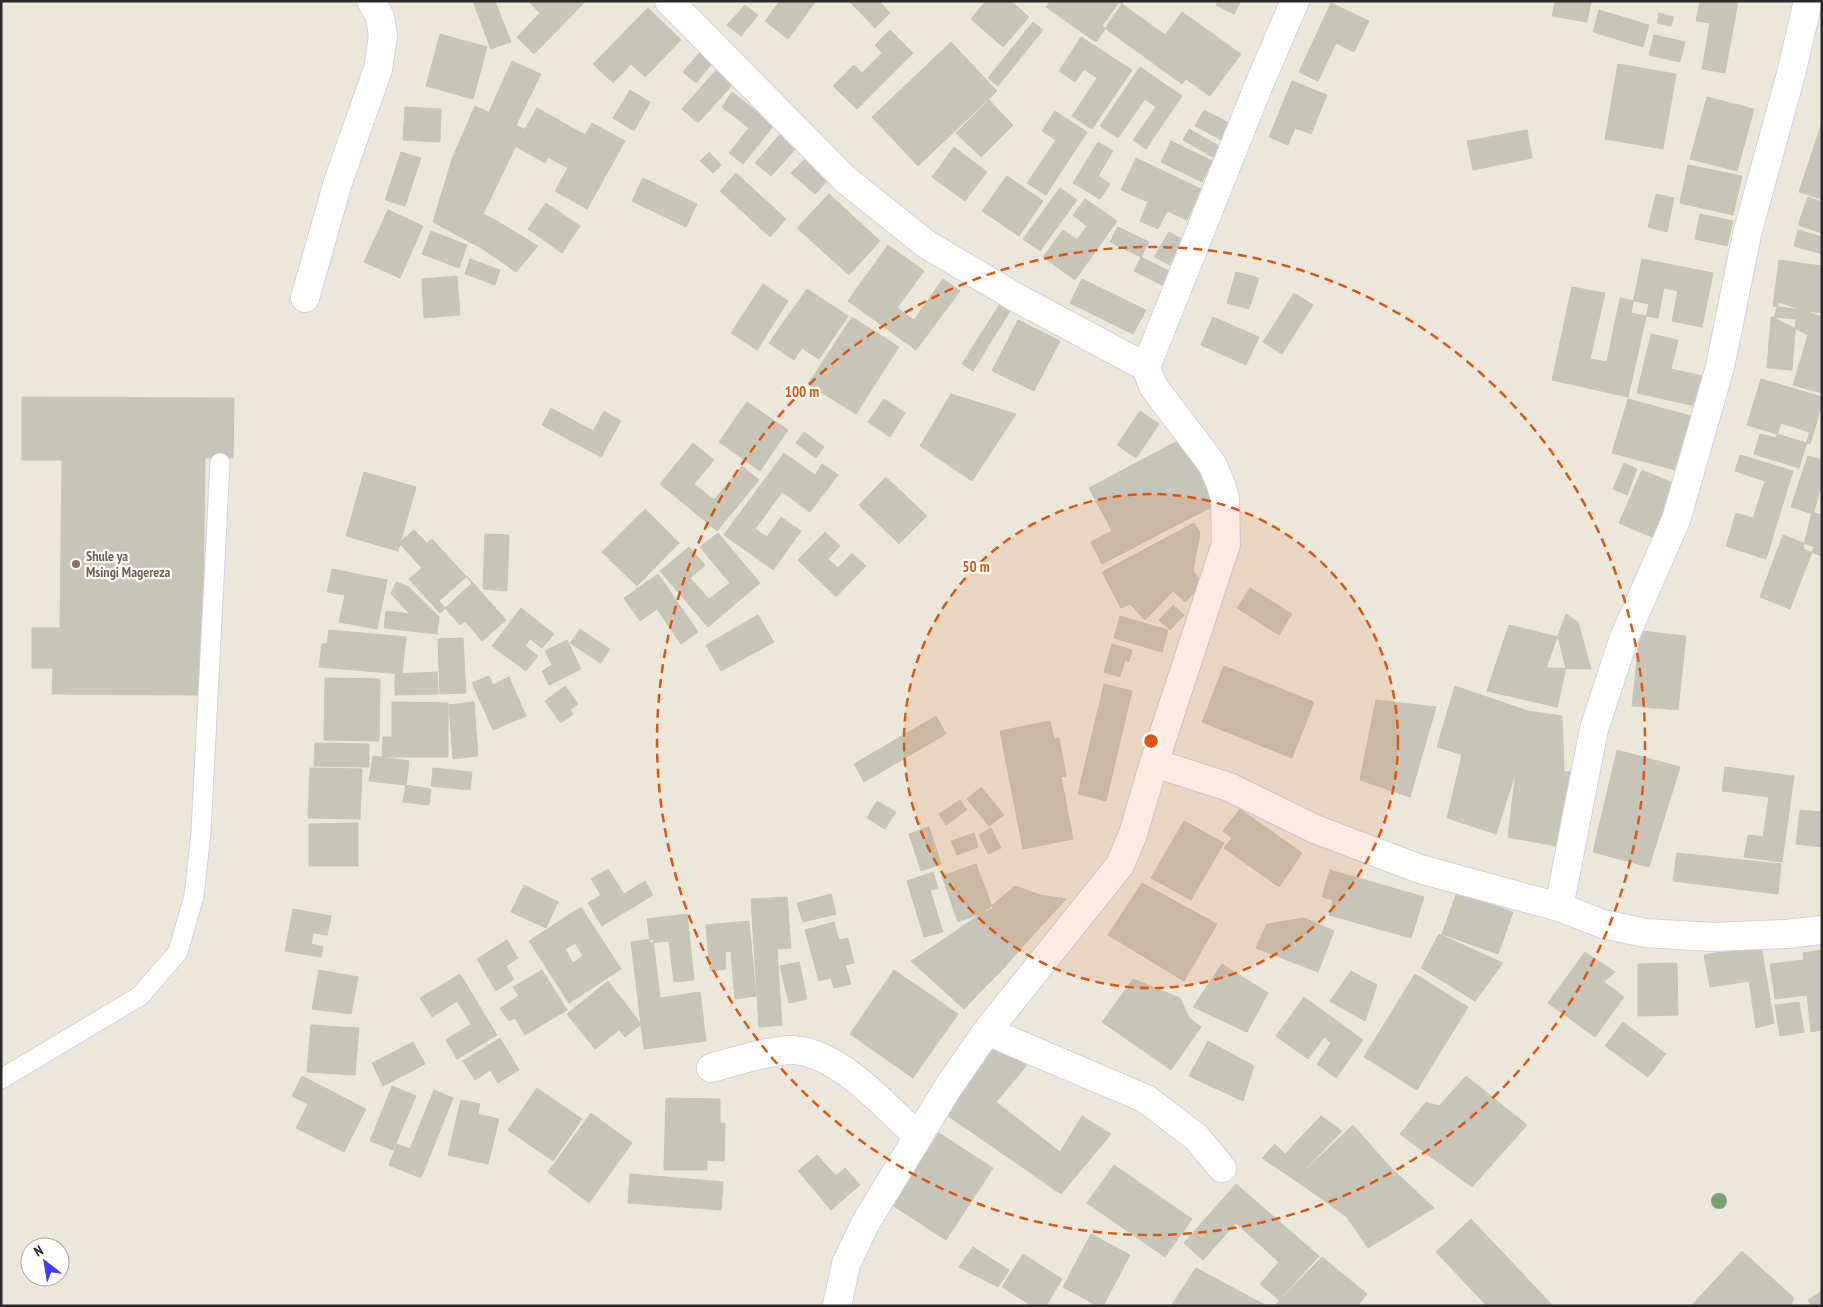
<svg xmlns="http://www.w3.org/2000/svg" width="1823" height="1307" font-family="'PT Sans Narrow',sans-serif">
  <rect width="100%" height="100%" fill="#ebe8db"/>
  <path fill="#c7c5b9" stroke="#c7c5b5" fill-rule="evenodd" d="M473,1H495L511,42L491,49Z
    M528,1H586L534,54L517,37L540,13Z
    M780,1H816L788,39L765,21Z
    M849,1H879L890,13L875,28Z
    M986,1H1011L1029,17L1003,47L971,19Z
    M1050,1H1124L1096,42L1046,7Z
    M1219,1H1241L1234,14L1216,5Z
    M1555,1H1591L1587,22L1552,16Z
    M1700,1H1738L1725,73L1702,69L1710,23L1696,21Z
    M1119,2L1165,35L1182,12L1241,54L1210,96L1186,79L1182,84L1102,26Z
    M1331,3L1369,21L1354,52L1336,43L1318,81L1299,72Z
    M745,5L758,15L741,36L727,25Z
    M648,8L681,40L645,77L631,64L613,83L593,64Z
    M1599,10L1649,25L1643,47L1593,32Z
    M1659,13L1674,17L1671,26L1657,23Z
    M1033,22L1043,30L998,86L988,78Z
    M890,30L913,53L857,109L833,86L854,65L862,73L882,53L875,45Z
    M440,34L487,47L473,99L426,86Z
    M1654,35L1685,42L1680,62L1649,55Z
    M1081,37L1132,70L1092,129L1072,116L1097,78L1084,69L1075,82L1059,71Z
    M951,42L997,91L918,166L872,117Z
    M705,46L718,56L696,83L683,72Z
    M512,61L541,74L516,125L489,112Z
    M1618,64L1676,74L1663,149L1605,139Z
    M1140,67L1182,96L1146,149L1133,140L1156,107L1145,99L1118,138L1100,126Z
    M717,69L733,84L698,123L682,109Z
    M1292,81L1327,95L1311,134L1295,128L1288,145L1269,137Z
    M630,90L650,102L634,131L613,118Z
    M732,92L774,125L743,164L729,153L749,128L722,107Z
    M1707,97L1754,109L1737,171L1690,159Z
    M989,100L1013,125L981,157L956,133Z
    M475,106L524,129L483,214L497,221L483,249L433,222L452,159Z
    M405,107L441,109L440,142L403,140Z
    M537,108L585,135L592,123L625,141L587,209L555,191L568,168L548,157L545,163L515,146Z
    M1204,110L1231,124L1222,140L1195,126Z
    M1055,111L1087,132L1046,195L1027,183L1056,140L1042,131Z
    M1821,125L1822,126V199L1799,192Z
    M1189,129L1224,149L1218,160L1183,140Z
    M784,130L800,144L771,176L755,163Z
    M1527,130L1532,158L1473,170L1467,141Z
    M1171,141L1212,161L1202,182L1161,162Z
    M1098,142L1113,151L1098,176L1110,184L1100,199L1073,183Z
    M954,147L987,172L965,201L932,177Z
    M401,152L421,158L405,206L385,200Z
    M709,152L721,165L713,173L700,161Z
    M806,158L828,180L815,194L791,173Z
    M1136,158L1201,189L1187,220L1167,211L1158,229L1140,221L1148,202L1121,190Z
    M1688,165L1742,176L1733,215L1680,203Z
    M736,173L786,219L770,237L720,191Z
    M1007,176L1043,201L1019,236L982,211Z
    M643,178L697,204L686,227L632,201Z
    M1060,188L1077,200L1040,251L1023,239Z
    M829,194L880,241L849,275L797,228Z
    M1656,194L1674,198L1667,232L1648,227Z
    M1808,197L1822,202V233L1798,225Z
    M1085,199L1117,221L1075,280L1043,257L1063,230L1077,240L1087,226L1073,215Z
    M546,203L580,226L562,253L528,229Z
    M388,210L423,226L400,278L364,262Z
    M1700,214L1733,221L1727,246L1695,239Z
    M497,221L538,246L516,272L483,249Z
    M1118,227L1149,242L1141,257L1110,242Z
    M1798,230L1822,237V254L1794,246Z
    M431,231L467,245L459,268L422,254Z
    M1169,232L1184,240L1170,265L1154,257Z
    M888,245L924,271L897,308L914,320L943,279L960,291L916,350L848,301Z
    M1141,257L1177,275L1170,289L1134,271Z
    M470,259L500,270L495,285L465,274Z
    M1642,259L1713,273L1702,327L1672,321L1678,291L1664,288L1658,318L1631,313Z
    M1779,260L1822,266V313L1773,306Z
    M1236,272L1259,278L1249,309L1227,303Z
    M457,276L460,315L424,318L422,279Z
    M1082,279L1146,310L1133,334L1070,303Z
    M763,284L788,301L757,350L731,333Z
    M1572,287L1605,293L1590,359L1607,362L1620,298L1649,304L1628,397L1552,380Z
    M807,289L848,316L819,359L802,348L794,360L769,343Z
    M1294,293L1313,305L1282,354L1263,342Z
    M1003,299L1013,306L973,371L962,364Z
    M1779,302L1822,317V393L1793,385L1808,335L1774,318Z
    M852,317L899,347L856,414L808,384Z
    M1213,317L1259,337L1246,365L1201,345Z
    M1771,317L1796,319L1792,370L1767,368Z
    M1018,320L1060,341L1034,391L992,371Z
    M1651,334L1678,340L1671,369L1716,379L1709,409L1637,393Z
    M1761,379L1822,397V404L1810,444L1747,425Z
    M951,394L1016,414L972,481L920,446Z
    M22,397L234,398L233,458H205L202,695L52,694L53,668H32V628H60L62,460H22Z
    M884,399L905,413L890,437L868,422Z
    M1628,399L1691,416L1676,470L1612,453Z
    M747,402L788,430L760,471L719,442Z
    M551,408L593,431L604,411L621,421L601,457L542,425Z
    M1140,411L1159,424L1136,458L1117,445Z
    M1781,423L1810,432L1799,468L1754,454L1760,434L1776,438Z
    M804,432L824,447L816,458L796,443Z
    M1185,437L1219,503L1102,564L1091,542L1112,531L1089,488Z
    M693,443L714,460L694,484L714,500L742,466L759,480L717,531L660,484Z
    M784,453L815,475L822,464L838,475L810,512L782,492L755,529L767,537L781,517L801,531L773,570L724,535Z
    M1740,455L1793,471L1766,559L1726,546L1736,513L1753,518L1765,481L1735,471Z
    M1808,456L1822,460V484L1813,514L1791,507Z
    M1624,463L1637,469L1627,495L1613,489Z
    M1642,470L1680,486L1657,539L1619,523Z
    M364,472L416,487L398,551L346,536Z
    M886,477L927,516L899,544L859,505Z
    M645,509L679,543L637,586L602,552Z
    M1812,512L1822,515V556L1803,549Z
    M1194,523L1200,533L1193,570L1202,584L1185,602L1173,591L1145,620L1130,604L1121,608L1102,572Z
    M414,530L427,543L432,539L472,583L440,613L409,579L422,568L399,543Z
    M825,532L840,546L828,559L838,568L852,553L866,566L836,597L798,560Z
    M718,533L760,583L708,627L660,571L689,547L705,565L690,578L709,599L730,583L700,547Z
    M485,534L509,535L507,591L483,589Z
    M1783,535L1814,547L1790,609L1760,597Z
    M332,569L387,580L377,629L339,622L345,595L327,592Z
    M658,574L698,632L681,644L657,609L640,621L624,598Z
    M467,576L506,620L482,641L465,621L460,625L439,601Z
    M396,582L409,587L439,617L437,634L384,628L386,611L410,614L391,594Z
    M1250,588L1292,614L1279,635L1237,608Z
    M1173,605L1184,615L1170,630L1159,620Z
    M521,608L554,634L542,648L530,639L525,646L538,656L526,671L492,646Z
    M1566,614L1578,622L1591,669L1546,668Z
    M758,615L774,642L721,671L706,645Z
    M1120,616L1168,630L1162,652L1114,638Z
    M1509,625L1558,637L1566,668L1557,707L1487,691Z
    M580,629L610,649L601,663L570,643Z
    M329,630L406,637L402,674L319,667L322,644H327Z
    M1640,631L1686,636L1678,710L1632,706Z
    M463,638L466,693L440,694L438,639Z
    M567,640L581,669L549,685L542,671L552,665L545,651Z
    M1112,644L1132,650L1129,662L1125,660L1120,677L1104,672Z
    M1224,666L1314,702L1292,758L1202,722Z
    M437,672L438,694L395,695V674Z
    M489,676L493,685L509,677L526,716L493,730L472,683Z
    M325,678L380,679L379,741L324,740Z
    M1104,684L1132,691L1106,801L1078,794Z
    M565,686L578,704L570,710L573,714L561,723L545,701Z
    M1455,686L1528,711L1516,771L1437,747Z
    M1376,700L1436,707L1410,797L1360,780Z
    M392,702L448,703V757H382L383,737H392Z
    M474,702L478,756L453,759L449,705Z
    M1528,711L1562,716L1564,771H1516Z
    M936,716L946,734L864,782L854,764Z
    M1050,721L1054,739L1059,738L1066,776L1061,777L1073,839L1023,849L1000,731Z
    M315,743L369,744V767L314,766Z
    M1617,750L1680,767L1649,867L1593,852Z
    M1462,755L1516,771L1496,834L1447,818Z
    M373,756L409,761L406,785L369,781Z
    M1725,767L1794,776L1782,862L1744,857L1748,835L1763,837L1769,797L1722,791Z
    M310,768L362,769L360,819L308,818Z
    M433,768L472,772L470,790L431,786Z
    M1516,771L1575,772L1562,847L1508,837Z
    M406,785L431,789L429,805L403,802Z
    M981,787L1004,815L989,826L967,799Z
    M960,800L967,810L946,825L939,814Z
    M877,801L896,812L885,829L867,818Z
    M1240,809L1302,853L1279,887L1224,848L1232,838L1223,831Z
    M1800,810L1822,812V847L1796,844Z
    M1184,821L1224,843L1191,900L1151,878Z
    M358,823V866H309V824Z
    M929,827L941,864L921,871L909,834Z
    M991,828L1001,848L988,854L979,835Z
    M974,833L978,847L957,855L951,841Z
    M1677,853L1781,864L1778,894L1673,881Z
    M976,864L993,909L958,922L942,876Z
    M608,869L624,894L645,881L653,895L602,926L588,903L601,895L591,879Z
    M1330,870L1424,897L1411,938L1329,915L1333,900L1322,897Z
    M933,872L938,888L930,890L943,932L924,937L907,881Z
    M1142,883L1217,924L1184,981L1108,935Z
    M524,885L558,902L546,928L511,912Z
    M1015,886L1040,895L1003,924L989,908Z
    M1457,892L1513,912L1498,954L1442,934Z
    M831,894L836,914L803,922L797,903Z
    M1040,895L1066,899L1023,946L1003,924Z
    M787,897L791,948L777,949L782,1025L759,1027L751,899Z
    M581,907L621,969L569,1003L529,941ZM575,943L583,956L573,963L565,949Z
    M989,908L1023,946L1004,968L966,924Z
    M293,909L331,916L327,935L313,933L311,944L323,947L321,957L285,951Z
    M687,914L694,980L674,982L669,941L650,943L647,919Z
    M1304,918L1334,931L1318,972L1256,948L1267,924Z
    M749,921L756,996L735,999L731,951L725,952L726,969L710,971L706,925Z
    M834,922L839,940L848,938L854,963L845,965L851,984L834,988L831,978L819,981L805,930Z
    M966,924L1004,968L983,989L937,944Z
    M1439,934L1503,963L1475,1001L1421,968Z
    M653,939L660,998L700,992L706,1041L644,1049L631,942Z
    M507,940L518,958L506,966L514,979L496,991L477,959Z
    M937,944L983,989L964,1009L911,961Z
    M1761,945L1774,1023L1756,1028L1749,981L1710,987L1704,955Z
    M1822,950V1030L1811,1032L1807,995L1775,999L1770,964L1804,960L1803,953Z
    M1585,952L1615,972L1604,982L1624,997L1595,1037L1548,1003Z
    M799,962L807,999L789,1003L780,966Z
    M1677,963L1678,1015L1638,1016V964Z
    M1222,964L1268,993L1247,1032L1193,1007Z
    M319,970L358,977L351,1014L312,1009Z
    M542,970L567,1010L525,1035L515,1018L509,1021L500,1008L519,996L513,987Z
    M894,970L958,1014L913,1078L850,1034Z
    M1351,971L1377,985L1365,1021L1330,1001Z
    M460,974L497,1035L457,1059L446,1040L471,1024L457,1001L432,1017L420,998Z
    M1415,974L1468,1007L1417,1090L1364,1057Z
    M1133,979L1180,998L1189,1018L1201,1027L1171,1070L1102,1022Z
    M608,981L641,1024L625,1037L619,1030L595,1049L567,1014Z
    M1304,997L1363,1040L1336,1078L1317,1064L1331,1043L1324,1037L1308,1059L1276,1036Z
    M1799,1002L1804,1032L1780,1036L1775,1005Z
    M1623,1022L1666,1054L1648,1077L1605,1046Z
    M311,1025L359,1028L355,1075L307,1072Z
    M500,1038L519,1070L498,1083L490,1070L475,1080L463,1061Z
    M1208,1041L1254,1066L1243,1101L1189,1076Z
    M413,1042L425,1064L383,1086L372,1063Z
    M987,1042L1027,1065L996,1102L1060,1152L1082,1116L1111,1134L1061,1194L941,1111Z
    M302,1076L366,1109L344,1152L296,1128L308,1104L292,1096Z
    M1466,1076L1527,1125L1472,1187L1400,1134L1426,1102L1439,1106Z
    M392,1086L416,1096L393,1150L370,1141Z
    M537,1088L582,1119L553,1161L508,1130Z
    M434,1090L453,1098L421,1178L389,1165L397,1144L410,1149Z
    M666,1098L720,1099V1123H725L724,1161L707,1160V1170H664Z
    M461,1100L480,1104L478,1114L499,1119L488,1164L448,1155Z
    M591,1113L632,1143L589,1203L548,1172Z
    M1321,1116L1342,1131L1295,1180L1262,1158L1275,1144L1285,1154Z
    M1353,1125L1389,1166L1346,1216L1295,1180Z
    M939,1133L993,1168L946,1240L892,1205Z
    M817,1155L836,1176L845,1168L860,1185L831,1210L798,1171Z
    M1114,1165L1192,1219L1165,1257L1087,1203Z
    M1389,1166L1434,1208L1368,1248L1346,1216Z
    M630,1174L723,1182L721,1210L628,1203Z
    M1236,1184L1319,1256L1279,1300L1260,1284L1279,1262L1236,1223L1203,1260L1184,1243Z
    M1471,1219L1553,1306H1487L1436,1252Z
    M1091,1234L1130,1255L1103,1306H1098L1063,1287Z
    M973,1247L1009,1270L998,1287L959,1267Z
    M1742,1251L1794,1298L1791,1306H1691Z
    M1023,1254L1062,1279L1046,1306H1032L1002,1287Z
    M1322,1257L1367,1294L1357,1306L1276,1304Z
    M1196,1268L1265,1305L1171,1306Z
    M1822,1291V1306H1812L1808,1300Z"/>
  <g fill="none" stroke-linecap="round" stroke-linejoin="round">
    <g stroke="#d1d0e2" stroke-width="21">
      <path id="lane" d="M1,1079L140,996L178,952L194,896L201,832L220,463"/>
    </g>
    <g stroke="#d1d0e2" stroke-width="30">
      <path id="street" d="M669,1L846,180L926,244L1017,298L1146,367
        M305,298L338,182L378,69L383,35L380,17L371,1
        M1154,763L1229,787L1315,829L1420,869L1559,907L1603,924L1645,933L1712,937L1786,934L1822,930
        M1559,907L1594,729L1624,638L1676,520L1720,367L1747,234L1791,74L1808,1
        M987,1031L1146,1099L1196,1137L1222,1168
        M711,1068C733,1062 772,1049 794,1050C839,1053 887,1107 918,1137
        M837,1306L846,1264L865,1224L947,1089L987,1031L1120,865L1133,834L1154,763L1226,544L1225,498L1220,482L1212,464L1153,386L1146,367L1258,87L1295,1"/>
    </g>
    <use href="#lane" stroke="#fff" stroke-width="19"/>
    <use href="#street" stroke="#fff" stroke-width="28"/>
  </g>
  <circle fill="#78a072" cx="1719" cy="1201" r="8"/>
  <circle cx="1151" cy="741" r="247" fill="#de570d" fill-opacity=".12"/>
  <g fill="none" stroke="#de570d" stroke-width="2.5" stroke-dasharray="9 6">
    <circle cx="1151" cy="741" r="247"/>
    <circle cx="1151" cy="741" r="494"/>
  </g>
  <circle fill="#8d6e63" stroke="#fff" stroke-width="2" cx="76" cy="564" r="5"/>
  <g text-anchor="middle" stroke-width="4.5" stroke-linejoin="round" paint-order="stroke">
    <g font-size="14" font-weight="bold" fill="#785e54" stroke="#fff" text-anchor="start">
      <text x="86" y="561">Shule ya<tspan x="86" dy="16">Msingi Magereza</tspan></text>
    </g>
  </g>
  <circle cx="1151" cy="741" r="8" fill="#de570d" stroke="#fff" stroke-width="2.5"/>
  <g font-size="15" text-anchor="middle" font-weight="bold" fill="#de570d" stroke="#fff" stroke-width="4.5" stroke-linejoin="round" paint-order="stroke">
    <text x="802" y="397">100 m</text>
    <text x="976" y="572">50 m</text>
  </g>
  <rect width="1823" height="1307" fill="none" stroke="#292929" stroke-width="5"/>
  <g transform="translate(45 1262) rotate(329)"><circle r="24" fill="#ffffff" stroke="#a9a9a9"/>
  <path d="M0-4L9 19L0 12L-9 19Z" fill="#453af9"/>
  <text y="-8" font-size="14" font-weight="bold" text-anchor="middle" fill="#292929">N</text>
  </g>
</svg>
